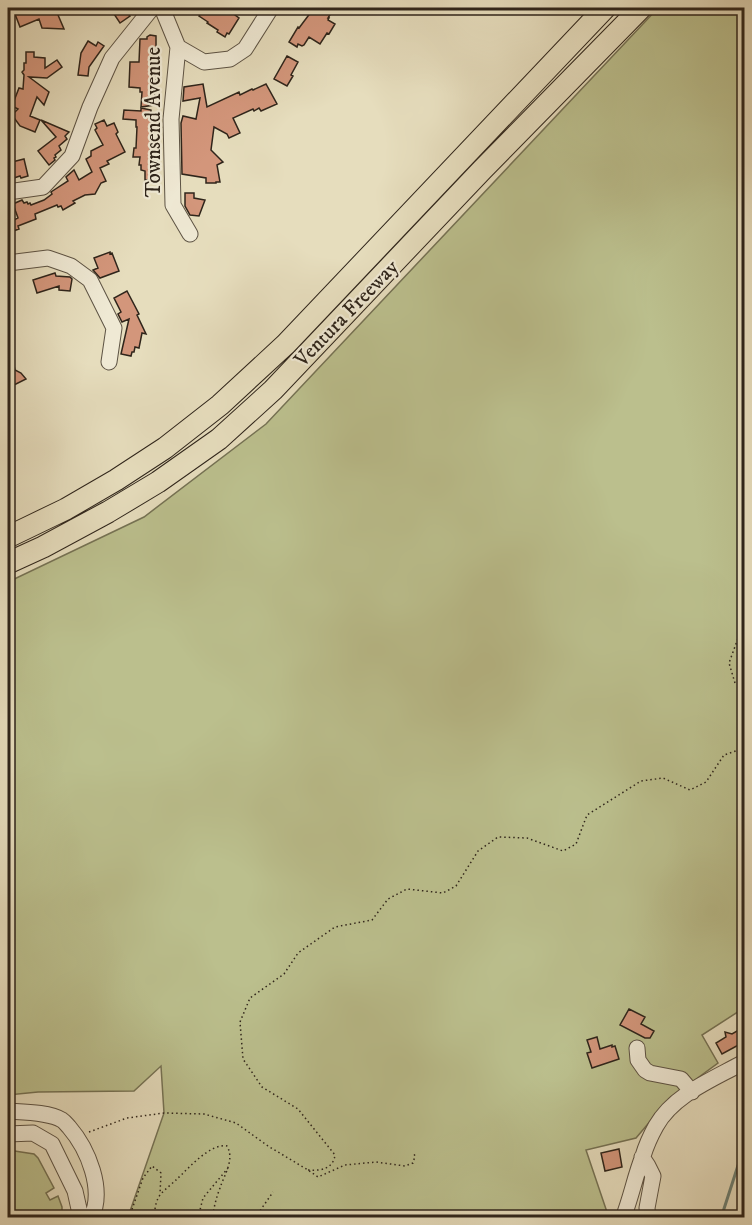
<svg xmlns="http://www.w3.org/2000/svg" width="752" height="1225" font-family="'IM FELL DW Pica',serif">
  <rect width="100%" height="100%" fill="#e6ddbd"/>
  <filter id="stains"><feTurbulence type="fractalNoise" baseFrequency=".00333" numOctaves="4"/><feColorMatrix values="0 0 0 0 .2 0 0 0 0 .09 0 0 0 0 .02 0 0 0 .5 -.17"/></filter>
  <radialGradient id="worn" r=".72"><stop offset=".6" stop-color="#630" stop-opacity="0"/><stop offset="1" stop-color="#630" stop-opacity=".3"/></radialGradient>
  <path fill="#bbbf8d" stroke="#757254" stroke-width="1.5" d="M658,8H744V1008L702,1035L718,1063L669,1099L636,1138L586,1150L609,1218L128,1217L164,1113L161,1066L134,1091L38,1092L8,1095V582L144,517L266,424Z
    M8,1150L34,1154L38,1158L54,1188L46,1193L50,1200L58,1196L62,1207V1217H8Z"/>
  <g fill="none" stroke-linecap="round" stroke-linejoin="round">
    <path stroke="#6d8074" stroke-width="3" d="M721,1218L744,1147"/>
  </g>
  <path fill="#d3967b" stroke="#2f251b" stroke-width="1.5" d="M24,8H55L64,29L42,28L39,19L20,27L15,14L25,9Z
    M110,8H137L128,13L130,16L120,23Z
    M204,8H238L235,15L239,18L229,34L227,33L225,37L217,32L218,30L207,23L208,22L199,16Z
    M314,8H334L328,18H329L328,20L335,24L329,34L327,33L320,44L309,37L304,45L302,46L298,44L297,47L289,42L298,27L299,28Z
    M150,35L156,36V59H157L154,105L141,107L142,92H140V88L129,87L130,62H139L140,39H147V37Z
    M88,41L96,46L98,42L104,46L89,67L88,76L78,75L81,53Z
    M26,52H34V57L45,58V68L57,60L62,67L47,78L29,77L49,92L44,105L37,97L30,116L40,120L35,132L20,126L12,115L18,109L12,106L19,88L23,89L24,75L22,72L24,70V63H26Z
    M287,56L298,62L291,75L293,76L287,86L274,79Z
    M203,84L207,107L239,92L240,95L252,89L253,90L266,84L277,104L261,111L259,108L254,111L253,109L233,118L240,133L229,138L227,134L214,127L211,150L223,162L217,165L220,182H216V183H206V178L182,174L181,123L183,116L196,119L200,98L183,101L184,87Z
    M141,108L151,110L150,149H158L156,180H145V171L141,170V165H139L140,157H133L134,148H136L137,127H136V120L123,119L124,110L141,111Z
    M41,120L69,132L65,136L67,139L59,146L61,150L55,155L56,157L54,158L55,160L49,165L38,151L56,137Z
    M104,120L107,126L114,123L118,132L116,134L125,152L107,161L109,164L100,168L106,181L101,183L95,194L85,195L73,201L75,203L63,210L61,206L58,207L57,205L35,214L36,219L18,226L19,229L8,233V223L18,218L13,204L22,200L24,203L27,202L28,204L30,203L31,205L44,200L52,194L51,192L54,190L68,181L66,177L74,170L79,180L92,172L86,159L91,156V151L103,145L95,130L97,128L95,124Z
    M24,159L28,176L21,178L20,176L8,180V163Z
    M185,193H194V198L205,200L199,216L190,215L185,206Z
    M110,252V254L112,253L119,271L100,278L93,270L98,268L94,258Z
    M55,273L56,276L70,277L72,279L70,291L59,290V286L37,293L33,280Z
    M127,291L139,314L137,315L146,334L142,333L139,348L135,347L134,352H132L131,356L121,354L129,319L122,322L118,314L121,312L114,298Z
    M11,353L15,370L21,373L26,379L8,388V354Z
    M629,1009L645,1017L641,1024L654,1031L650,1038H645L620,1025Z
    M744,1027V1042L722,1054L716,1043L726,1037L725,1032L732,1034Z
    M597,1037L600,1049L612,1045V1047L615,1046L619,1059L592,1068L587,1053L591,1052L587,1040Z
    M619,1149L622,1167L605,1171L601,1153Z"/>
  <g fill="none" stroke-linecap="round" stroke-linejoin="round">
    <g stroke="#5d5344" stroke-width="17">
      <path id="minor" d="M162,8L178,47L171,119L173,205L190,234
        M178,47L204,62L230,59L245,49L271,8
        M8,192L43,187L72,156L90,107L112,58L152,8
        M8,263L48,258L71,266L90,280L114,328L109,362
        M637,1048L638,1060L645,1070L650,1073L681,1079L692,1092
        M8,1111C23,1112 49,1112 62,1120C65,1122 67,1125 69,1127C88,1149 105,1190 91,1218
        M8,1134L33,1133L52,1144L75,1191L81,1218
        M642,1157L648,1166L653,1176L647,1208L648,1218
        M623,1218C631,1198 635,1176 643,1156C646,1146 651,1135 656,1126C674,1094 714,1079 744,1062"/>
    </g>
    <g stroke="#2f251b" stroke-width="23">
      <path id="highway" d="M8,537L66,509L116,480L165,448L220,405L286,344L605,8
        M8,563L43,547L108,512L158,482L219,439L273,390L482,170L641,8"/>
    </g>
    <path stroke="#2f251b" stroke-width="1.5" stroke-dasharray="1.5 3" stroke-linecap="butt" d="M744,622L729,663L735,683L744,690
      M89,1132L127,1118L164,1113L204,1114L236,1123L268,1146L308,1170L318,1177L345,1165L376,1162L405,1166L413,1163L415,1156L413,1152
      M308,1170C321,1171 333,1169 335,1155L298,1109L262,1087L243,1059L240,1022L250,998L284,974L298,953L335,927L372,920L388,899L407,889L443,893L456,886L478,851L498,837L527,838L563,851L576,844L587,815L641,781L663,778L690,790L706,782L724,755L744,748
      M129,1218L143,1178L152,1166L161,1173L160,1194
      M154,1218C155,1210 155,1202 160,1195C165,1189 172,1184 177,1179C189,1168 210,1143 227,1146C235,1160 224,1175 220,1188C216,1198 214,1208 212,1218
      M198,1218L203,1198L228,1168
      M255,1218L273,1192"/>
    <use href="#minor" stroke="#efe9d4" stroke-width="15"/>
    <use href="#highway" stroke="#e6ddbd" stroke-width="21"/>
  </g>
  <g text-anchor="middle" stroke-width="4.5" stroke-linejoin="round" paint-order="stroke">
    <g font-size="21" fill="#2f251b" stroke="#efe9d4">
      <text transform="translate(153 122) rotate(-90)" y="7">Townsend Avenue</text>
      <text transform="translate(346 313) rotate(-46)" y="7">Ventura Freeway</text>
    </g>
  </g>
  <rect width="752" height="1225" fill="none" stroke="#e6ddbd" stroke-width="30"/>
  <rect x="9" y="9" width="734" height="1207" fill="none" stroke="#2f251b" stroke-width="3"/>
  <rect x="15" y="15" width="722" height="1195" fill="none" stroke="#2f251b" stroke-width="1.5"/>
  <rect width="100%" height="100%" filter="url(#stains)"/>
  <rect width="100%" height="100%" fill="url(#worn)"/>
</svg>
